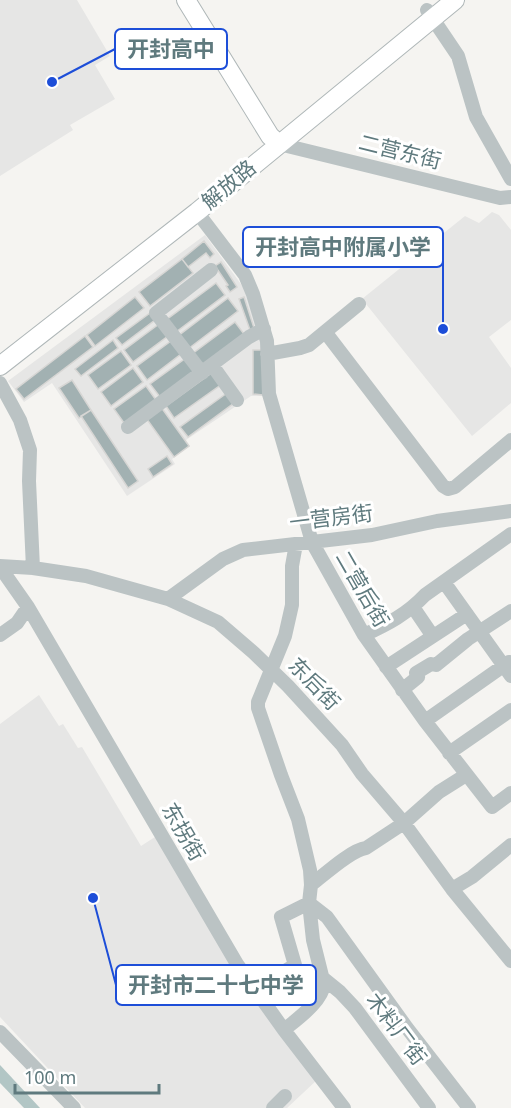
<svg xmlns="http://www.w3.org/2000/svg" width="511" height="1108" font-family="'Noto Sans','Noto Sans SC',sans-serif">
  <rect width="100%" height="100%" fill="#f5f4f1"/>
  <path fill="#e6e6e5" d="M0,0H77L110,56L95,65L115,99L70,125L73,130L0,176Z
    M492,212L499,215L511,230V320L489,337L511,368V403L472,436L362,299L465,216L479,223Z
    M205,235L249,295L264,342L265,396H251L186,440L190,446L172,459L175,464L127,496L52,383L24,402L8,381Z
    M39,695L59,726L63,724L78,748L82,747L141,846L155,837L318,1079L287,1108H85L0,1017V724Z"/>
  <path fill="#b2c6c5" d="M0,1065L40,1108H24L0,1083Z"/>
  <path fill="#a2b1b2" stroke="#d7d6d4" stroke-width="1.5" d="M204,241L214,254L210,258L206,253L188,267L182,259Z
    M182,259L193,273L150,306L139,292Z
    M221,262L237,287L230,292L226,286L228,285L215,266Z
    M216,283L225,295L176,332L166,320Z
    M135,297L144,308L95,346L87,335Z
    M244,297L254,328L250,330L239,299Z
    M228,298L238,311L188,349L178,336Z
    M150,313L155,320L122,345L116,338Z
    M235,322L244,334L201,367L192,354Z
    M159,324L168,336L133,362L124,350Z
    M85,336L93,347L24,399L16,389Z
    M113,340L118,348L81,376L75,369Z
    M171,341L181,354L147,380L137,366Z
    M253,350H263V395L253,394Z
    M121,351L131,365L98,389L88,375Z
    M186,358L195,370L160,397L150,384Z
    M133,368L143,382L111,406L101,392Z
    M213,372L222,384L174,418L166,406Z
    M72,380L91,410L79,418L59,388Z
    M146,386L156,400L124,423L114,409Z
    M227,393L234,403L188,437L180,427Z
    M161,407L189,446L174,457L146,418Z
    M91,410L138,481L128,488L81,416Z
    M167,456L172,464L153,477L148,469Z"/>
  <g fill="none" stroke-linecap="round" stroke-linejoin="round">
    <g stroke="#afb7b8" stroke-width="20">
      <path id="major" d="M186,0L270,136L279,144
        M0,366L197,212L455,0"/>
    </g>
    <path stroke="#bbc3c4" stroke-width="14" d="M427,10L458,56L476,117L511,179
      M279,144L500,198L511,197
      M197,212L245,275L253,294L267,341L269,394L312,542L364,635L425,721L492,807L511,793
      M326,333L443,486L448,489L455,487L511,440
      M267,354L300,348L309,345L359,304
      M212,365L237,400
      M202,373L156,313L211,270
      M0,383L20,420L30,450L29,481L33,568
      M128,427L249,337L264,329
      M0,566L33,568L86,576L168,599L218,622L254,653L288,686L342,745L362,774L404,823L452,889L511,961
      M0,567L28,607L237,964L284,1030L344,1108
      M444,582L511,676
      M168,599L223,559L243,550L372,535L437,521L511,511
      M413,607L432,635
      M0,635L17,623L28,607
      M364,635C388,624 407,614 425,595L511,534
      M386,667L467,614
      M402,690L418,677L416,673L431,664L436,665L468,639L511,611
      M425,721L509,662
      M449,753L511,710
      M311,885C325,874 351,850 366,848L404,823L439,792L466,775
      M452,889L472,877L511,845
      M324,979L340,992L355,1008L429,1108
      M254,990L295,965L281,917L309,903L327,917L407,1028L469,1108
      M284,1030C297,1019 322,1002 324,984L313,940L309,903L311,885L310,870L298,819L281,775L258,708V702L285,636L292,605V566L296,544
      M0,1032L74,1108
      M273,1108L285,1096"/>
    <use href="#major" stroke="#fff" stroke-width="18"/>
  </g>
  <g text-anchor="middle" stroke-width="6" stroke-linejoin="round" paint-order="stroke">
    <g font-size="21" fill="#5f7a7e" stroke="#fff">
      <text transform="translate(400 152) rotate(14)" y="7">二营东街</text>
      <text transform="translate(229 185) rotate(-40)" y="7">解放路</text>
      <text transform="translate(331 518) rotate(-7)" y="7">一营房街</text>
      <text transform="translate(362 589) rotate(60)" y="7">二营后街</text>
      <text transform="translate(314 684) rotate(46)" y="7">东后街</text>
      <text transform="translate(183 832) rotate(60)" y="7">东拐街</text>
      <text transform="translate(396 1029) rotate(53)" y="7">木料厂街</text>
    </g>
  </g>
  <path fill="none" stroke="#1d4ed8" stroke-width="2" d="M52 82L115 49M443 329L443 247M93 898L116 985"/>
  <g fill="#1d4ed8" stroke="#fff" stroke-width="2">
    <circle cx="52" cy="82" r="6"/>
    <circle cx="443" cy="329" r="6"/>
    <circle cx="93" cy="898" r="6"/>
  </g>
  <g fill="#fff" stroke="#1d4ed8" stroke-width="2">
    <rect x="115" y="29" width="112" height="40" rx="6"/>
    <rect x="243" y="227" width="200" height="40" rx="6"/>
    <rect x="116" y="965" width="200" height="40" rx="6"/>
  </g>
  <g font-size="22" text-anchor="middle" font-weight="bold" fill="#5f7a7e">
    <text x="171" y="57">开封高中</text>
    <text x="343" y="255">开封高中附属小学</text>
    <text x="216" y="993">开封市二十七中学</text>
  </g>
  <path d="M15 1084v9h144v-9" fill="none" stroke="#5f7a7e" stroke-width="3"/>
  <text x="24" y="1084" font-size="18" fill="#5f7a7e" stroke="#ffffff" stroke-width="4.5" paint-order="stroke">100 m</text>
</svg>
